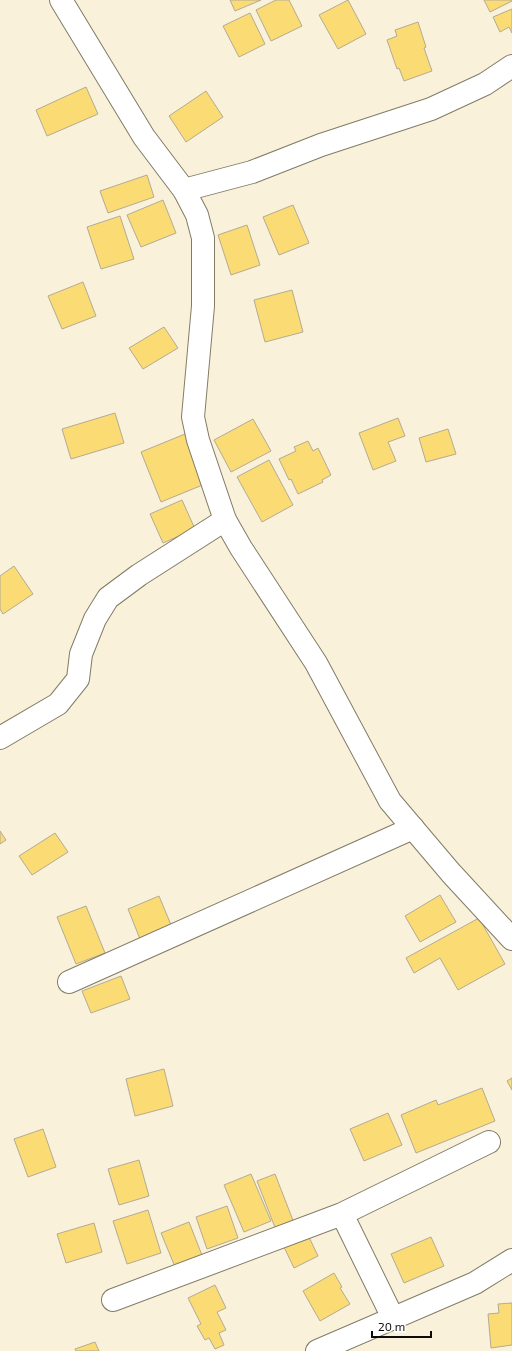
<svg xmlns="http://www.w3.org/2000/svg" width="512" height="1351" font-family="'Exo 2',sans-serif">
  <rect width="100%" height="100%" fill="#f9f1d9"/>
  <path fill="#fadb74" stroke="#b3ab95" d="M230,0H261L235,11Z
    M276,0H289L302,26L271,41L256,10Z
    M348,0L366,34L338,49L319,15Z
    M484,0H512V1L490,12Z
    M512,9V33L509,27L500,32L493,17Z
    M250,13L265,44L239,57L223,26Z
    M418,22L426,47L424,48L432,71L404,81L399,68L397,69L387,40L397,36L395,30Z
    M86,87L98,114L47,136L36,110Z
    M206,91L223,117L186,142L169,116Z
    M147,175L154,197L108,213L100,191Z
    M163,200L176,233L141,247L127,215Z
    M293,205L309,243L279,255L263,217Z
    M120,216L134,259L101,269L87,227Z
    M247,225L260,265L231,275L218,235Z
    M83,282L96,316L62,329L48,296Z
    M292,290L303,332L265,342L254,300Z
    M164,327L178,348L143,369L129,348Z
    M115,413L124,443L71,459L62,429Z
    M398,418L405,436L388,442L396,461L373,470L359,433Z
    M253,419L271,451L231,472L214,440Z
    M448,429L456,454L426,462L419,438Z
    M185,434L205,484L161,502L141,452Z
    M308,441L313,451L318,448L331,475L322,480L323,482L298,494L291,479L289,480L279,459L296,451L294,447Z
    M269,460L293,505L262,522L237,477Z
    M182,500L195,529L163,543L150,514Z
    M14,566L33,594L3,614L0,609V576Z
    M0,831L6,840L0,844Z
    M55,833L68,852L32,875L19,856Z
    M440,895L456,922L420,942L405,916Z
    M159,896L174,932L142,944L128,909Z
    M86,906L105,953L76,964L57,917Z
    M479,918L505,964L458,990L440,958L414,973L406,958Z
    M121,976L130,999L91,1013L82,991Z
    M164,1069L173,1106L135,1116L126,1079Z
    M512,1078V1090L507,1081Z
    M482,1088L495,1121L416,1153L401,1115L436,1100L438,1105Z
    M388,1113L402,1145L364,1161L350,1129Z
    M43,1129L56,1167L28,1177L14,1139Z
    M139,1160L149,1196L119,1205L108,1169Z
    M251,1174L271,1221L244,1232L224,1185Z
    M275,1174L294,1223L276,1230L257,1181Z
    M227,1206L238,1238L207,1249L196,1217Z
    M148,1210L161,1253L127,1264L113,1221Z
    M189,1222L205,1263L178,1274L161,1233Z
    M94,1223L102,1252L66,1263L57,1234Z
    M308,1235L318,1256L294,1268L284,1247Z
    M431,1237L444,1266L404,1283L391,1254Z
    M334,1273L342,1287L340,1288L350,1304L320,1321L303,1291Z
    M215,1285L226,1308L217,1312L226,1330L219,1333L224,1345L215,1349L209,1338L205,1340L197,1326L201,1324L188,1298Z
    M512,1303V1345L491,1348L488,1314L499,1313L498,1304Z
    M95,1342L99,1351H76L75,1349Z"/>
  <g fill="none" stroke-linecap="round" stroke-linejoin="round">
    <g stroke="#827b66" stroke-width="24">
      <path id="street" d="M184,190L252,172L321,145L431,109L485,84L512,66
        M0,738L58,704L78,679L81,654L95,619L108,598L139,575L225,520
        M69,982L413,828
        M342,1214L393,1318
        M113,1300L342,1214L489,1142
        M317,1351L475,1283L512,1260"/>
    </g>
    <g stroke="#827b66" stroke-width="24">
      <path id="secondary" d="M61,0L144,137L184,190L197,215L203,238V306L193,417L198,440L225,520L241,548L316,663L390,801L451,873L512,939"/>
    </g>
    <use href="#street" stroke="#fff" stroke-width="22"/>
    <use href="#secondary" stroke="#fff" stroke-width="22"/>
  </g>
  <path d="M372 1331v6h59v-6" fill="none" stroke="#0e0b04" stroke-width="2"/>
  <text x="378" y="1331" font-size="12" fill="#0e0b04" stroke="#ffffff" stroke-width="3" paint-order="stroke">20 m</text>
</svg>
